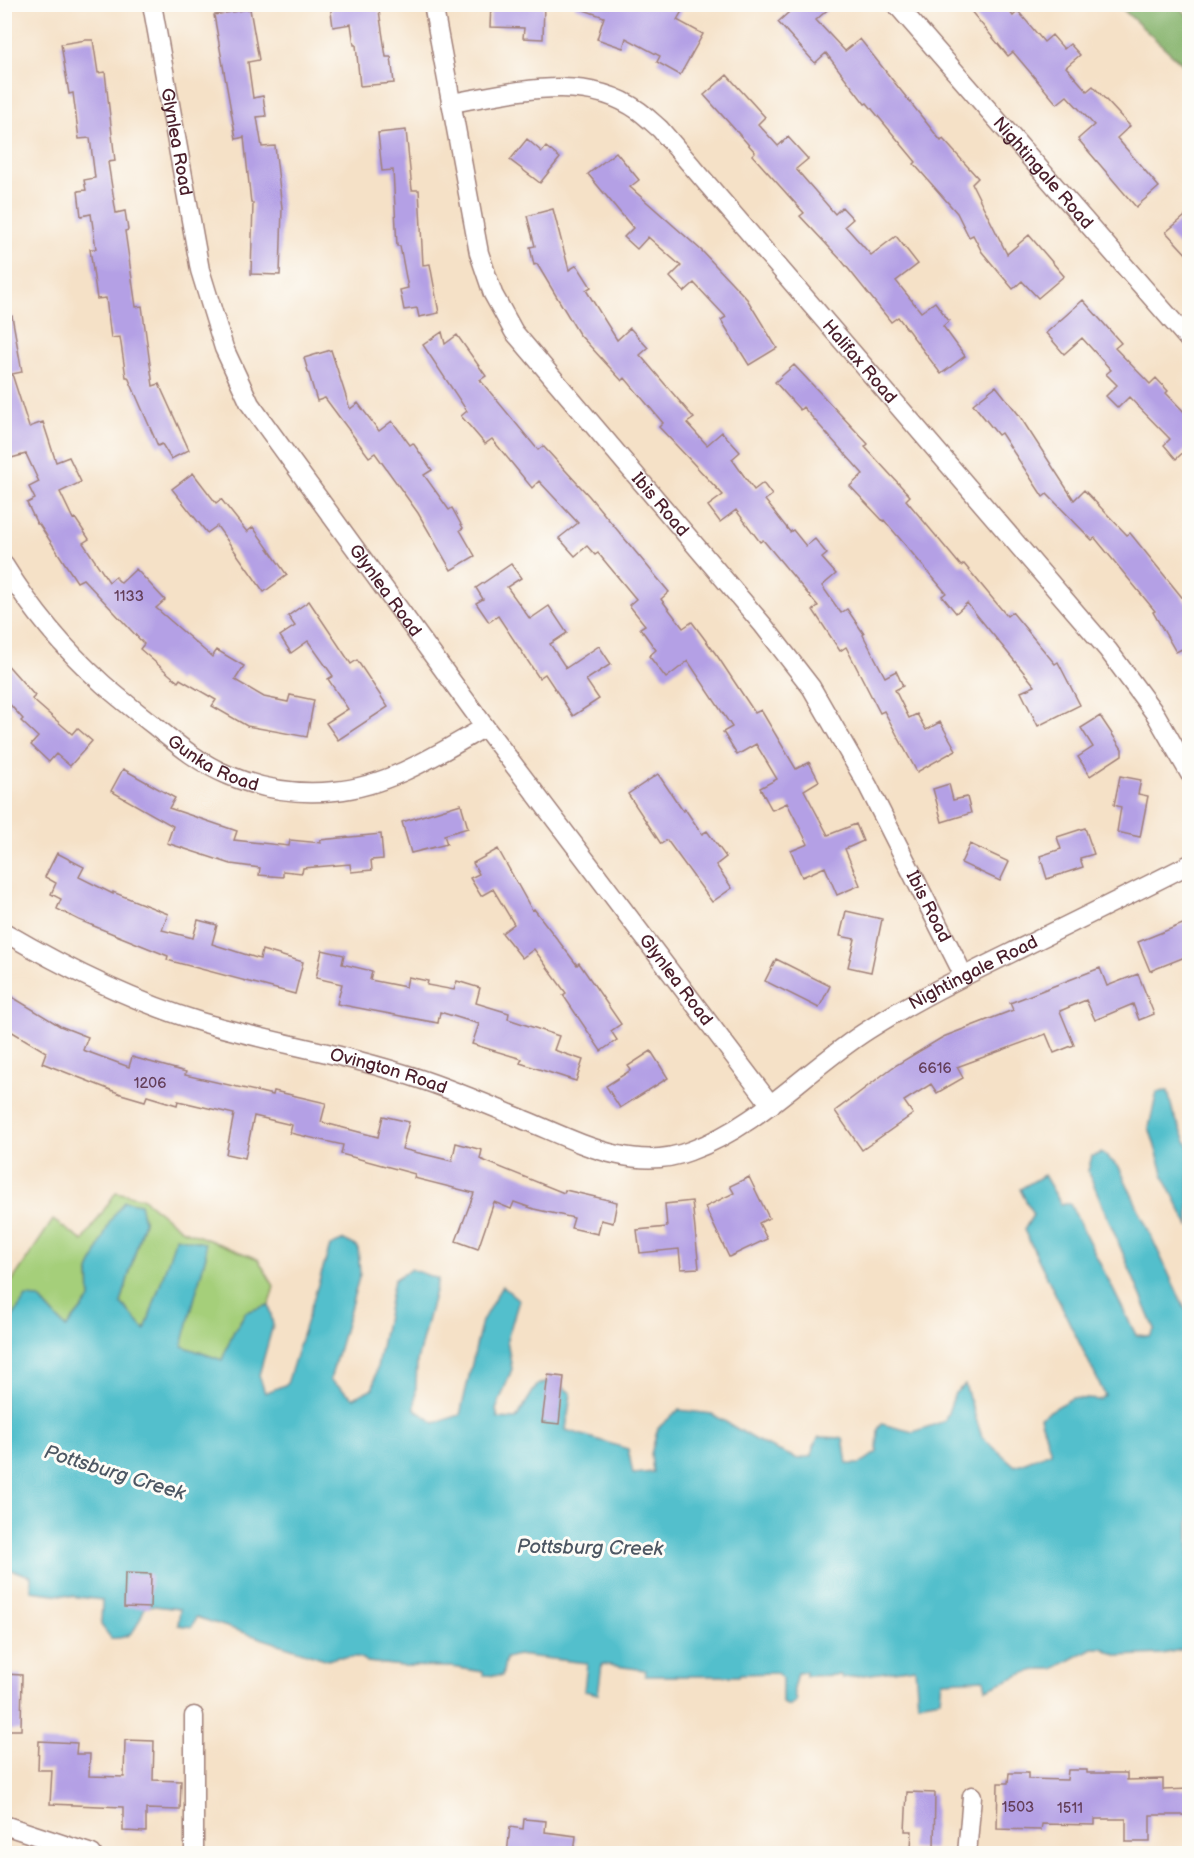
<svg xmlns="http://www.w3.org/2000/svg" width="1194" height="1858" font-family="'Balsamiq Sans',sans-serif">
  <rect width="100%" height="100%" fill="#fdfcf7"/>
  <filter id="ink" filterUnits="userSpaceOnUse"><feTurbulence type="fractalNoise" baseFrequency=".0167" numOctaves="2"/><feDisplacementMap in="SourceGraphic" scale="12" xChannelSelector="R" yChannelSelector="G"/><feConvolveMatrix kernelMatrix="1 2 1 2 8 2 1 2 1" color-interpolation-filters="sRGB"/></filter>
  <filter id="wash" filterUnits="userSpaceOnUse"><feTurbulence type="fractalNoise" baseFrequency=".008" numOctaves="4" result="noise"/><feDisplacementMap in="SourceGraphic" scale="24" xChannelSelector="R" yChannelSelector="G"/><feGaussianBlur stdDeviation="1.35" result="paint"/><feColorMatrix in="noise" values="0 0 0 0 0 0 0 0 0 0 0 0 0 0 0 0 0 1.4 0 .05"/><feComposite in="paint" operator="in"/></filter>
  <g filter="url(#wash)">
    <rect width="100%" height="100%" fill="#f5e1c7"/>
    <path fill="#a5cf7a" stroke="#787752" stroke-width="1.5" d="M116,1192L142,1198L181,1229L258,1259L274,1286L269,1305L246,1312L233,1333L222,1360L181,1346L206,1255L145,1331L121,1303L144,1221L89,1271L90,1299L66,1328L39,1298L5,1330V1280H13L53,1220L83,1241Z"/>
    <path fill="#84b26a" stroke="#67684a" stroke-width="1.5" d="M1118,5H1178L1189,17V70Z"/>
    <path fill="#53bfcc" stroke="#4e6f7c" stroke-width="1.5" d="M1168,1091L1173,1113L1189,1147V1227L1165,1179L1149,1127L1157,1092Z
      M1102,1153L1119,1167L1185,1309L1189,1312V1648L1162,1654L1118,1656L1103,1648H1092L1054,1669H1040L1022,1674L986,1689L984,1679L942,1681L940,1699L918,1703L915,1668L842,1678L841,1675L806,1676V1672L797,1673L793,1689L796,1701L789,1706L782,1703V1678L777,1673L740,1674L739,1676H645V1670L602,1664L598,1694L584,1691L587,1663L517,1655L506,1658L502,1676L484,1675L483,1672L452,1667L401,1666L367,1662L359,1657H337L328,1660L196,1617L192,1627L178,1625L180,1609L146,1605C137,1624 136,1640 111,1638L101,1625L102,1600L31,1591V1576L5,1568L4,1330L26,1297L39,1298L66,1328L90,1299L89,1271L110,1221L124,1201L140,1204L144,1221L121,1303L145,1330L176,1237L205,1243L206,1255L182,1346L222,1360L233,1333L246,1312L269,1305L273,1325L259,1375L265,1393L287,1384L330,1246L344,1240L358,1247L360,1274L330,1380L354,1398L373,1388L394,1280L411,1269L438,1279L417,1361L415,1409L435,1423L460,1415L482,1321L502,1286L519,1300L507,1340L512,1369L496,1410L498,1418L516,1419L537,1385L552,1380L571,1393L566,1430L628,1449L633,1474L653,1472L651,1454L658,1428L679,1410L712,1414L763,1444L798,1459L812,1456L813,1446L819,1437L843,1438L847,1464H860L877,1452L878,1429L882,1424L913,1432L945,1421L955,1393L965,1385L982,1437L1015,1466L1051,1452L1040,1417L1072,1398L1099,1400L1105,1395L1024,1230L1033,1215L1020,1189L1044,1175L1061,1204H1070L1136,1335L1150,1336L1155,1329L1088,1171L1092,1156Z"/>
    <g id="blocks">
      <path fill="#b4a0e5" d="M330,4H378L386,57H391L394,83L360,86L356,45H354L351,24L333,27Z
        M491,4H544L543,39L523,38L524,28L490,27Z
        M575,4H669L682,11L677,20L703,34L680,75L657,62L660,56L626,38L623,48L597,39L604,17L575,7Z
        M798,4H834L816,20L845,51L860,39L941,141L943,139L978,178L972,184L1007,254L1029,235L1064,276L1038,298L1022,281L1013,289L982,252L973,235L969,237L957,213L914,164L916,162L867,103L865,104L826,53L815,63L778,22Z
        M965,4H1004L1013,16L1018,11L1044,42L1052,35L1064,49L1070,44L1080,55L1066,67L1087,91L1093,86L1130,126L1117,138L1159,187L1136,207L1078,139L1094,125L1067,96L1057,104L1013,52L1008,56Z
        M250,9L259,60L248,62L253,98L263,96L266,116L257,117L262,147L275,146L282,208L280,275L251,274L253,203H251L244,137L236,139L214,15Z
        M86,40H93L98,73L105,72L115,161L108,162L116,213L125,211L128,230L125,231L136,307L142,306L153,386L159,384L189,450L171,459L162,444L158,446L128,377H126L120,337L111,338L106,298L97,299L90,249H96L91,214L81,216L78,191L86,190L84,180L95,178L90,138L79,139L73,93L69,94L61,44Z
        M727,75L765,117L758,124L778,146L788,137L808,159L796,169L835,214L842,207L853,219L845,226L871,255L896,236L918,264L896,281L921,312L935,302L949,321L943,326L965,356L941,374L898,317L891,322L842,261L800,216L804,213L752,155L755,152L704,95Z
        M406,130L412,190H419L423,265L430,264L439,313L419,317L417,308L404,310L400,290L408,288L400,246H397L393,170L382,171L378,133Z
        M527,139L542,152L546,147L560,158L540,183L510,160Z
        M616,152L639,180L630,187L701,250L747,299L777,348L749,365L721,320L726,317L694,283L684,292L670,277L681,266L648,237L637,249L624,237L633,228L588,174Z
        M553,209L569,270L577,265L591,287L586,290L617,340L630,328L648,348L640,355L694,418L687,423L707,445L722,432L740,452L732,459L754,490L763,483L772,495L765,500L790,532L793,530L806,546L815,539L827,554L822,558L836,574L822,586L841,613L847,609L864,634L863,635L885,677L896,671L903,686L895,690L909,718L917,714L926,730L940,722L956,750L917,772L884,711L880,713L846,647L840,651L813,610L818,606L763,540L760,542L736,510L720,522L708,506L723,495L659,427L663,423L625,378L622,381L579,334L537,264L534,265L530,247L535,246L527,216Z
        M1190,212V258L1166,232Z
        M1083,300L1121,343L1115,348L1150,384L1156,378L1168,391L1166,393L1190,418V446L1176,459L1164,445L1170,439L1129,397L1118,408L1106,396L1117,385L1106,374L1111,370L1082,338L1064,354L1046,333Z
        M12,316L22,372L12,374L29,427L43,422L56,462L69,457L81,482L60,492L73,519L75,518L89,539L83,543L109,582L115,577L121,583L136,569L165,600L156,608L212,657L217,650L244,666L235,680L264,697L288,702L290,695L314,700L307,737L247,726L212,706L216,700L180,679L178,682L140,649L144,644L83,579L77,582L39,524H37L27,503L35,499L29,487L39,482L26,454L4,460V317Z
        M442,332L445,344L457,335L486,376L480,380L538,450L543,446L589,496L669,592L661,599L683,628L692,622L718,657L755,713L761,710L796,769L809,762L819,781L804,790L828,835L856,824L863,841L845,849L860,885L837,895L825,867L802,877L791,851L808,844L787,803L772,810L760,788L777,779L756,744L737,755L723,732L732,727L688,661L666,678L649,656L656,650L640,628L645,625L629,605L636,599L598,553L595,555L587,546L575,556L559,538L578,523L539,481L532,488L492,439L485,444L461,416L467,411L423,345Z
        M331,350L350,409L358,403L379,431L392,421L410,445L413,443L432,470L424,475L449,510L452,508L463,528L460,530L475,556L451,570L418,513L375,453L369,457L325,398L317,401L304,358Z
        M794,365L868,444L865,447L910,496L906,500L961,566L964,564L1007,616L1012,612L1055,664L1058,662L1080,705L1038,726L1021,692L1035,686L967,603L956,613L942,596L946,593L884,520L883,521L850,486L863,474L803,407L800,410L775,382Z
        M996,386L1019,415L1074,500L1084,490L1127,535L1130,533L1185,601L1190,608V645L1176,652L1153,612L1155,611L1095,538L1092,540L1047,494L1043,497L1001,433L998,435L973,404Z
        M193,473L216,503L221,499L247,532L253,527L287,575L264,592L217,526L207,533L172,489Z
        M511,564L521,578L507,587L530,619L549,606L567,633L550,644L566,668L599,646L611,664L586,680L599,699L573,716L545,674L539,678L498,616L489,622L476,603L483,599L476,588Z
        M309,601L351,664L357,660L388,707L338,740L326,723L348,709L328,679L333,676L308,641L291,653L280,636L295,626L288,616Z
        M4,661L35,696L32,699L72,734L77,728L92,741L70,766L56,754L49,762L31,745L38,737L21,721L23,719L4,698Z
        M1100,716L1122,749V755L1090,776L1078,757L1093,747L1081,728Z
        M123,769L175,798L169,808L237,831L234,840L289,846L290,840L321,843L320,840L381,834L383,859L371,860L372,870L351,872L350,864L303,868L302,873L283,871V877L259,875L260,868L231,864L167,843L173,826L111,791Z
        M658,774L683,811L685,809L702,834L707,831L726,857L716,865L732,888L712,902L667,840L661,844L628,794Z
        M1120,776L1141,780L1138,794L1148,796L1140,837L1117,832L1121,807L1114,805Z
        M949,784L953,800L967,797L971,813L942,822L933,789Z
        M461,804L468,828L444,835L447,844L411,853L402,822Z
        M1085,828L1094,854L1080,858L1083,867L1047,879L1040,856L1061,849L1057,837Z
        M970,844L1009,862L1000,881L961,863Z
        M498,849L532,910L534,909L577,965L579,963L621,1024L611,1031L617,1040L601,1051L563,995L566,993L534,949L522,958L502,933L514,924L493,889L481,896L470,878L479,874L473,863Z
        M57,853L84,867L79,877L113,894V892L168,914L162,930L193,938L198,920L217,925L212,944L260,959L262,950L303,962L295,994L167,960L168,956L79,920L57,909L61,899L51,894L56,883L45,877Z
        M846,911L882,919L871,972L848,967L855,939L840,936Z
        M1190,921V955L1150,971L1138,942Z
        M322,950L344,955L342,964L372,971L370,980L406,987L408,977L428,981L427,985L454,990L457,981L480,988L476,1003L509,1013L508,1019L559,1036L554,1050L583,1060L576,1081L520,1063L522,1059L472,1044L479,1024L440,1012L438,1023L337,1004L342,984L316,978Z
        M776,959L830,986L819,1008L765,981Z
        M1100,968L1107,986L1138,974L1154,1014L1139,1020L1133,1004L1095,1020L1086,1000L1060,1011L1074,1045L1054,1053L1046,1034L957,1067L963,1078L937,1093L931,1084L904,1101L913,1114L862,1150L835,1111L893,1067L943,1037L1013,1010L1010,1003Z
        M4,992L60,1026L88,1037L83,1050L129,1067L132,1057L186,1072L185,1075L273,1095L274,1091L326,1103L321,1122L378,1137L383,1116L409,1122L402,1149L452,1161L456,1143L482,1150L480,1159L564,1193L565,1190L617,1202L613,1223L601,1220L598,1234L571,1228L574,1218L534,1209L514,1202L511,1209L494,1202L478,1249L456,1241L474,1193L414,1178L415,1174L341,1154L343,1145L290,1133L292,1125L254,1116L245,1158L226,1154L234,1114L178,1101L177,1105L147,1096L145,1101L121,1094L42,1063L46,1052L4,1027Z
        M651,1051L668,1078L620,1108L606,1086L631,1070L628,1066Z
        M749,1177L769,1218L759,1223L767,1239L729,1257L705,1207L734,1193L730,1186Z
        M692,1201L699,1268L681,1269L679,1249L640,1253L637,1230L667,1227L665,1204Z
        M548,1375L564,1377L559,1424L542,1422Z
        M125,1573L151,1574L150,1608L124,1607Z
        M4,1674L22,1675L21,1730H4Z
        M125,1740L154,1741L153,1780L181,1781L180,1810L146,1809V1832L123,1831V1807L50,1804L52,1770H38L39,1741L77,1743L76,1754H90L89,1776L124,1777Z
        M1068,1770H1087V1773H1127V1780L1163,1779V1790L1190,1789V1815H1150V1842H1126V1819H1095V1825L1042,1824L1041,1830L997,1829L998,1783H1008L1009,1773H1028V1779L1067,1780Z
        M907,1792L935,1793L934,1849L911,1848L912,1831H905Z
        M524,1819L546,1821L545,1832L576,1836L574,1854H507L510,1827L523,1829Z"/>
    </g>
  </g>
  <g filter="url(#ink)">
    <use href="#blocks" fill-opacity="0" stroke="#a08079" stroke-width="1.5"/>
    <g fill="none" stroke-linecap="round" stroke-linejoin="round">
      <g stroke="#a08079" stroke-width="21">
        <g id="minor">
          <path id="s1" d="M152,4L200,270L224,348L250,404L485,727L771,1105"/>
          <path id="s2" d="M433,4L479,253L493,294L514,332L763,625L811,687L868,786L964,976"/>
          <path id="s3" d="M896,4L1190,341"/>
          <path id="s4" d="M451,103C512,93 584,71 639,111C647,117 653,123 660,129L1108,650L1156,715L1190,774"/>
          <path id="s5" d="M4,565C31,609 65,650 103,684C120,699 138,713 156,727C178,745 201,764 228,775C261,789 299,795 335,791C389,786 438,754 485,727"/>
          <path id="s6" d="M4,932C67,969 131,1001 201,1022C272,1043 346,1054 417,1078C454,1090 491,1106 527,1121C578,1142 634,1173 690,1151C759,1126 808,1068 868,1030C916,999 968,974 1019,949C1076,921 1133,893 1190,864"/>
          <path d="M194,1716V1854"/>
          <path d="M4,1825L92,1854"/>
          <path d="M967,1854L972,1796"/>
        </g>
      </g>
      <use href="#minor" stroke="#fff" stroke-width="18"/>
    </g>
  </g>
  <g text-anchor="middle" stroke-width="6" stroke-linejoin="round" paint-order="stroke">
    <g font-size="15" fill="#643f5a">
      <text x="129" y="601">1133</text>
      <text x="935" y="1073">6616</text>
      <text x="150" y="1088">1206</text>
      <text x="1018" y="1812">1503</text>
      <text x="1070" y="1813">1511</text>
    </g>
    <g font-size="18" fill="#4a1f2b" stroke="#fdfcf7">
      <text dy="6" stroke="none"><textPath href="#s1" startOffset="140">Glynlea Road</textPath></text>
      <text dy="6" stroke="none"><textPath href="#s3" startOffset="224">Nightingale Road</textPath></text>
      <text dy="6" stroke="none"><textPath href="#s4" startOffset="528">Halifax Road</textPath></text>
      <text dy="6" stroke="none"><textPath href="#s2" startOffset="566">Ibis Road</textPath></text>
      <text dy="6" stroke="none"><textPath href="#s1" startOffset="644">Glynlea Road</textPath></text>
      <text dy="6" stroke="none"><textPath href="#s5" startOffset="292">Gunka Road</textPath></text>
      <text dy="6" stroke="none"><textPath href="#s2" startOffset="1052">Ibis Road</textPath></text>
      <text dy="6" stroke="none"><textPath href="#s6" startOffset="1065">Nightingale Road</textPath></text>
      <text dy="6" stroke="none"><textPath href="#s1" startOffset="1130">Glynlea Road</textPath></text>
      <text dy="6" stroke="none"><textPath href="#s6" startOffset="411">Ovington Road</textPath></text>
    </g>
    <g font-size="20" font-style="italic" fill="#4d5763" stroke="#fdfcf7">
      <text transform="translate(115 1472) rotate(17)" y="7">Pottsburg Creek</text>
      <text transform="translate(590 1547) rotate(1)" y="7">Pottsburg Creek</text>
    </g>
  </g>
  <rect width="1194" height="1858" fill="none" stroke="#fdfcf7" stroke-width="24"/>
</svg>
